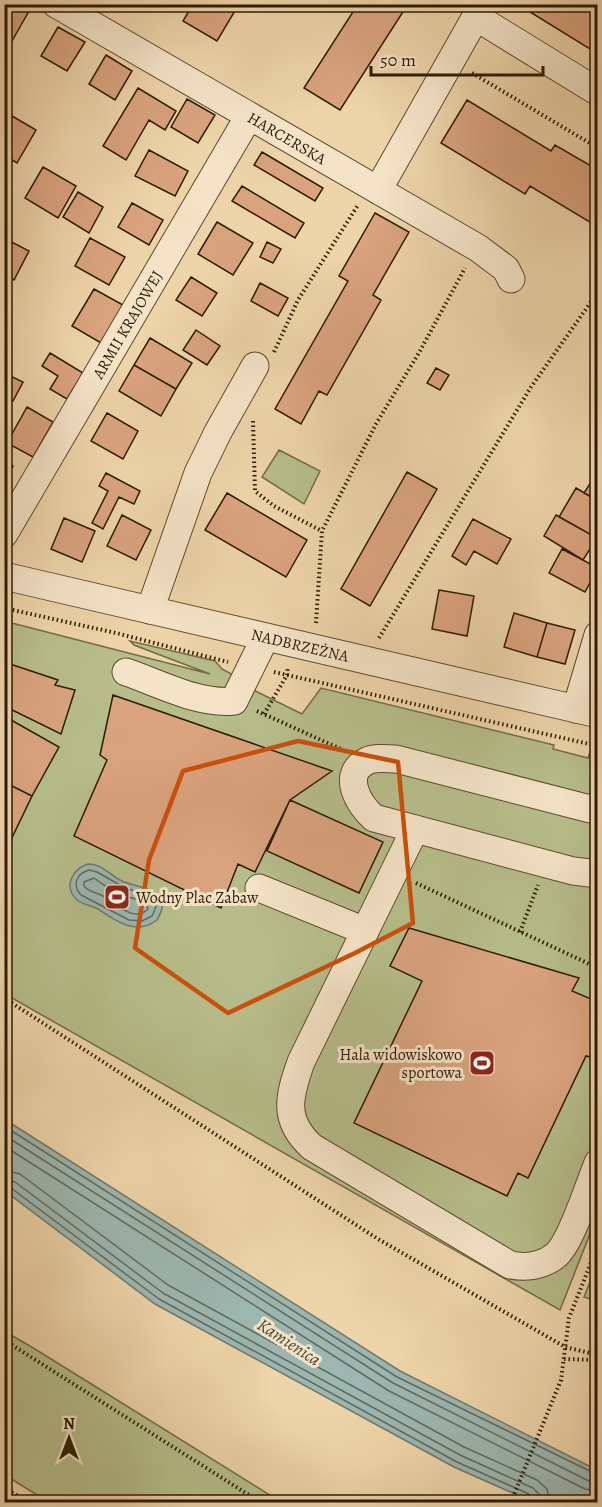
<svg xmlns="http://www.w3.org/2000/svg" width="602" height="1507" font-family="Alegreya,serif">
  <rect width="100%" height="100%" fill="#eed4a9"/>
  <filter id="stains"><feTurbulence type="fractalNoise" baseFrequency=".00333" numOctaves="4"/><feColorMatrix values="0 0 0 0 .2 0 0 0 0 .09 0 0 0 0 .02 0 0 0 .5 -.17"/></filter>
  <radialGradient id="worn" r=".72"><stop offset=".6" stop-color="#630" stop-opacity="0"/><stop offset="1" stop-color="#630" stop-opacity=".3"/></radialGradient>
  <path fill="#b6bd8a" stroke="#726c48" stroke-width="1.5" d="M279,450L320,471L304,504L262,477Z
    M4,621L210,674L134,645L130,641L215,661L222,669L237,677L235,681L302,714L321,688L554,745L553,749L588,758L590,752L597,754V1216L560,1310L5,994Z
    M597,1264V1301L584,1297Z
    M4,1331L35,1349L281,1502H48L5,1475Z"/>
  <path fill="#9cb7b1" stroke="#70796c" stroke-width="1.5" d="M88,864C103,864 109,875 122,881C140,889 176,888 157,920C136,936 116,921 98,909C91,905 83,905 77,900C63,887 72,869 88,864Z
    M4,1119L400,1371L597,1470V1502H533L454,1467L155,1304L5,1191Z"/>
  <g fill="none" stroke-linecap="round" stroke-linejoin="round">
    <path stroke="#64695b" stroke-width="1.5" d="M89,870L97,872L125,888L151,896L156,907L152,916L142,921L129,920L81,895C72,885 76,874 89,870Z
      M94,878L115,893L146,902L148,909C133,924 114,901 101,895C94,892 89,892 84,886V882Z
      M4,1126L397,1377L598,1475
      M4,1135L393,1383L589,1481L598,1482
      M4,1146L389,1391L585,1489L598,1491
      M4,1170L20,1174L168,1285L464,1447L537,1480L547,1489L550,1502
      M4,1179L15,1182L163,1293L460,1455L533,1488L539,1494L541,1502
      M4,1187L11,1188L159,1299L457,1462L529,1494L533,1502"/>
  </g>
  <path fill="#d9a37d" stroke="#2d1b05" stroke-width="1.5" d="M4,4H17L29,11L8,48L4,45Z
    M193,4H239L217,41L183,21Z
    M358,4H408L340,110L304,88Z
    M524,4H598V54L522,7Z
    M58,27L85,42L67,71L41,56Z
    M106,55L132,71L115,100L89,84Z
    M138,88L176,111L165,130L149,120L126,160L103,146Z
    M187,99L215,115L198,143L171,127Z
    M467,100L551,151L555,145L598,170V227L530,186L525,194L441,143Z
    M7,113L36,130L17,163L4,155Z
    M149,150L188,171L175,196L135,176Z
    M262,152L323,188L315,201L254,165Z
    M43,167L76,186L58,218L25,198Z
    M242,186L304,223L295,238L232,201Z
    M78,192L103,207L89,233L63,217Z
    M132,203L163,220L149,245L118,227Z
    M375,213L409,232L373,295L381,300L327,395L319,391L301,424L275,409L348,281L339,276Z
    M217,222L253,243L233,275L198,254Z
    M4,238L29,251L14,280L4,275Z
    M90,238L125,257L109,285L75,266Z
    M267,242L281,249L273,263L260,257Z
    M191,277L217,293L202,316L176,300Z
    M260,283L288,298L278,316L251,301Z
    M94,289L123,305L101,343L72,326Z
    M196,330L220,346L207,365L183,350Z
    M150,338L192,363L176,389L134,365Z
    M50,353L83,373L67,399L50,389L58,376L42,366Z
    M134,365L176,389L161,416L119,391Z
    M436,368L449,375L440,390L427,383Z
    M4,373L23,382L13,401L4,397Z
    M27,407L53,422L33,457L7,443Z
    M107,413L138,431L123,459L91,441Z
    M4,462L13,466L4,483Z
    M598,471V501L584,493Z
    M407,472L437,489L370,606L341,589Z
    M106,473L140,491L134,504L119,497L103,529L92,523L108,491L99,486Z
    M576,488L598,501L597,538L559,517Z
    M227,493L307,540L286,577L205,530Z
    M122,515L151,530L136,560L107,546Z
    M556,515L597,538L583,560L544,536Z
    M64,518L95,531L82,562L51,549Z
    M473,519L511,539L497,564L474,551L466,565L452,556Z
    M562,549L598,568L585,592L549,573Z
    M439,590L474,596L467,636L432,629Z
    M514,613L547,623L537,657L504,647Z
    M547,623L575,630L565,664L537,657Z
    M4,662L58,680L55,685L75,690L61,734L4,706Z
    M113,695L332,771L290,800L255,872L238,864L221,908L74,836L107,760L100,755Z
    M4,716L59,747L32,796L4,782Z
    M4,782L32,796L7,848L4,847Z
    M290,800L383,842L359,893L267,851Z
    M409,928L579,978L572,991L598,1002V1059L586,1056L528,1178L518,1173L507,1196L354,1123L422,981L390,966Z"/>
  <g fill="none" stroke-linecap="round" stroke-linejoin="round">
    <g stroke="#5d492e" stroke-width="29">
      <g id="minor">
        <path id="s1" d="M56,4L478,248L506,269L511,279"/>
        <path d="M476,17L598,92"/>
        <path d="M378,190L483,4"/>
        <path id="s2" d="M4,534L249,116"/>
        <path id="s3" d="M4,576L598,714"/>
        <path d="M150,610L198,473L218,432L255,366"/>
        <path d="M126,672C159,683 199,705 234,701L265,638"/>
        <path d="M576,709L598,635"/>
        <path d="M598,811L396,759C388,759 375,757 367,761C340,774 359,805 374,818L573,871L598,874"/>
        <path d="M415,829L301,1062C289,1096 282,1120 312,1147L510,1265C525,1268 542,1266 555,1256C571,1244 589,1184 598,1163"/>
        <path d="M259,888L365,931"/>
      </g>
    </g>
    <path stroke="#2d1b05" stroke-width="4" stroke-dasharray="1.5 3" stroke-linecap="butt" d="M472,73L598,148
      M274,352L298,300L358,205
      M253,421L255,491L274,506L322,531
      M4,608L116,633L228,662
      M316,623L322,531L376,424L420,351L465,268
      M379,638L531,387L598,292
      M274,672L598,746
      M257,711L343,750
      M264,714L287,675L288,667
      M416,883L598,968
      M520,932L538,885
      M4,998L378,1239L565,1347L598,1355
      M4,1340L260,1502
      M564,1359L598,1360
      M4,1488L29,1502
      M511,1502L561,1380L569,1318L598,1245"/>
    <use href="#minor" stroke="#f4e3c7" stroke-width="27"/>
  </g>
  <path fill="none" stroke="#cc500b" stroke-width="4.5" stroke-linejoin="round" d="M298,741L398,762L413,923L355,953L228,1013L135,948L149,860L183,771Z"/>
  <defs>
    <g id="stadium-square" transform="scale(1.35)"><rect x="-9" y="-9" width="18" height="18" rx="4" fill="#8f2418" stroke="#f4e3c7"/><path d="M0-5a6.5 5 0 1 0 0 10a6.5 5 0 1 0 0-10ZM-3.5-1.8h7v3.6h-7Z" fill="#fff"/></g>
  </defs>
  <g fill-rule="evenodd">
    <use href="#stadium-square" x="117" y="897"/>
    <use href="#stadium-square" x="482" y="1063"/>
  </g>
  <g text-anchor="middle" stroke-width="6" stroke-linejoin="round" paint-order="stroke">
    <g font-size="16" fill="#2d1b05" stroke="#f4e3c7">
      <text dy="6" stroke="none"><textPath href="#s1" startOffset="267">HARCERSKA</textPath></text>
      <text dy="6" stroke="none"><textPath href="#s2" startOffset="243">ARMII KRAJOWEJ</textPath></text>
      <text dy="6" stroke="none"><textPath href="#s3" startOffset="304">NADBRZEŻNA</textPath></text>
    </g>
    <g font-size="16" fill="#2d1b05" stroke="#f4e3c7" text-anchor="start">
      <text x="136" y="903">Wodny Plac Zabaw</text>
      <text x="462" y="1060" text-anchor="end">Hala widowiskowo<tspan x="462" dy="18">sportowa</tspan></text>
    </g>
    <g font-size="18" font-style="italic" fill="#4e4a39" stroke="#f4e3c7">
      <text transform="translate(289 1342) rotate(33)" y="6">Kamienica</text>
    </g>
  </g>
  <rect width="602" height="1507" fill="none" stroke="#eed4a9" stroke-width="24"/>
  <rect x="6" y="6" width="590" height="1495" fill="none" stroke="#2d1b05" stroke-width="3"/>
  <rect x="12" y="12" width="578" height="1483" fill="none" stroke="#2d1b05" stroke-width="1.5"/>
  <g transform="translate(69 1438)" stroke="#f4e3c7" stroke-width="4.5" paint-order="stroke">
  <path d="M0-4.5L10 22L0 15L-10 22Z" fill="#2d1b05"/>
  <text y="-9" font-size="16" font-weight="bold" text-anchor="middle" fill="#2d1b05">N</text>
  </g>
  <path d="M371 66v9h172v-9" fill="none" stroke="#2d1b05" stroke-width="3"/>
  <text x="380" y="66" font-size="18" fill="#2d1b05" stroke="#f4e3c7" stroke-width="4.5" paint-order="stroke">50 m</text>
  <rect width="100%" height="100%" filter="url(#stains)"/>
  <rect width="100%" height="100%" fill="url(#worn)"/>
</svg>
